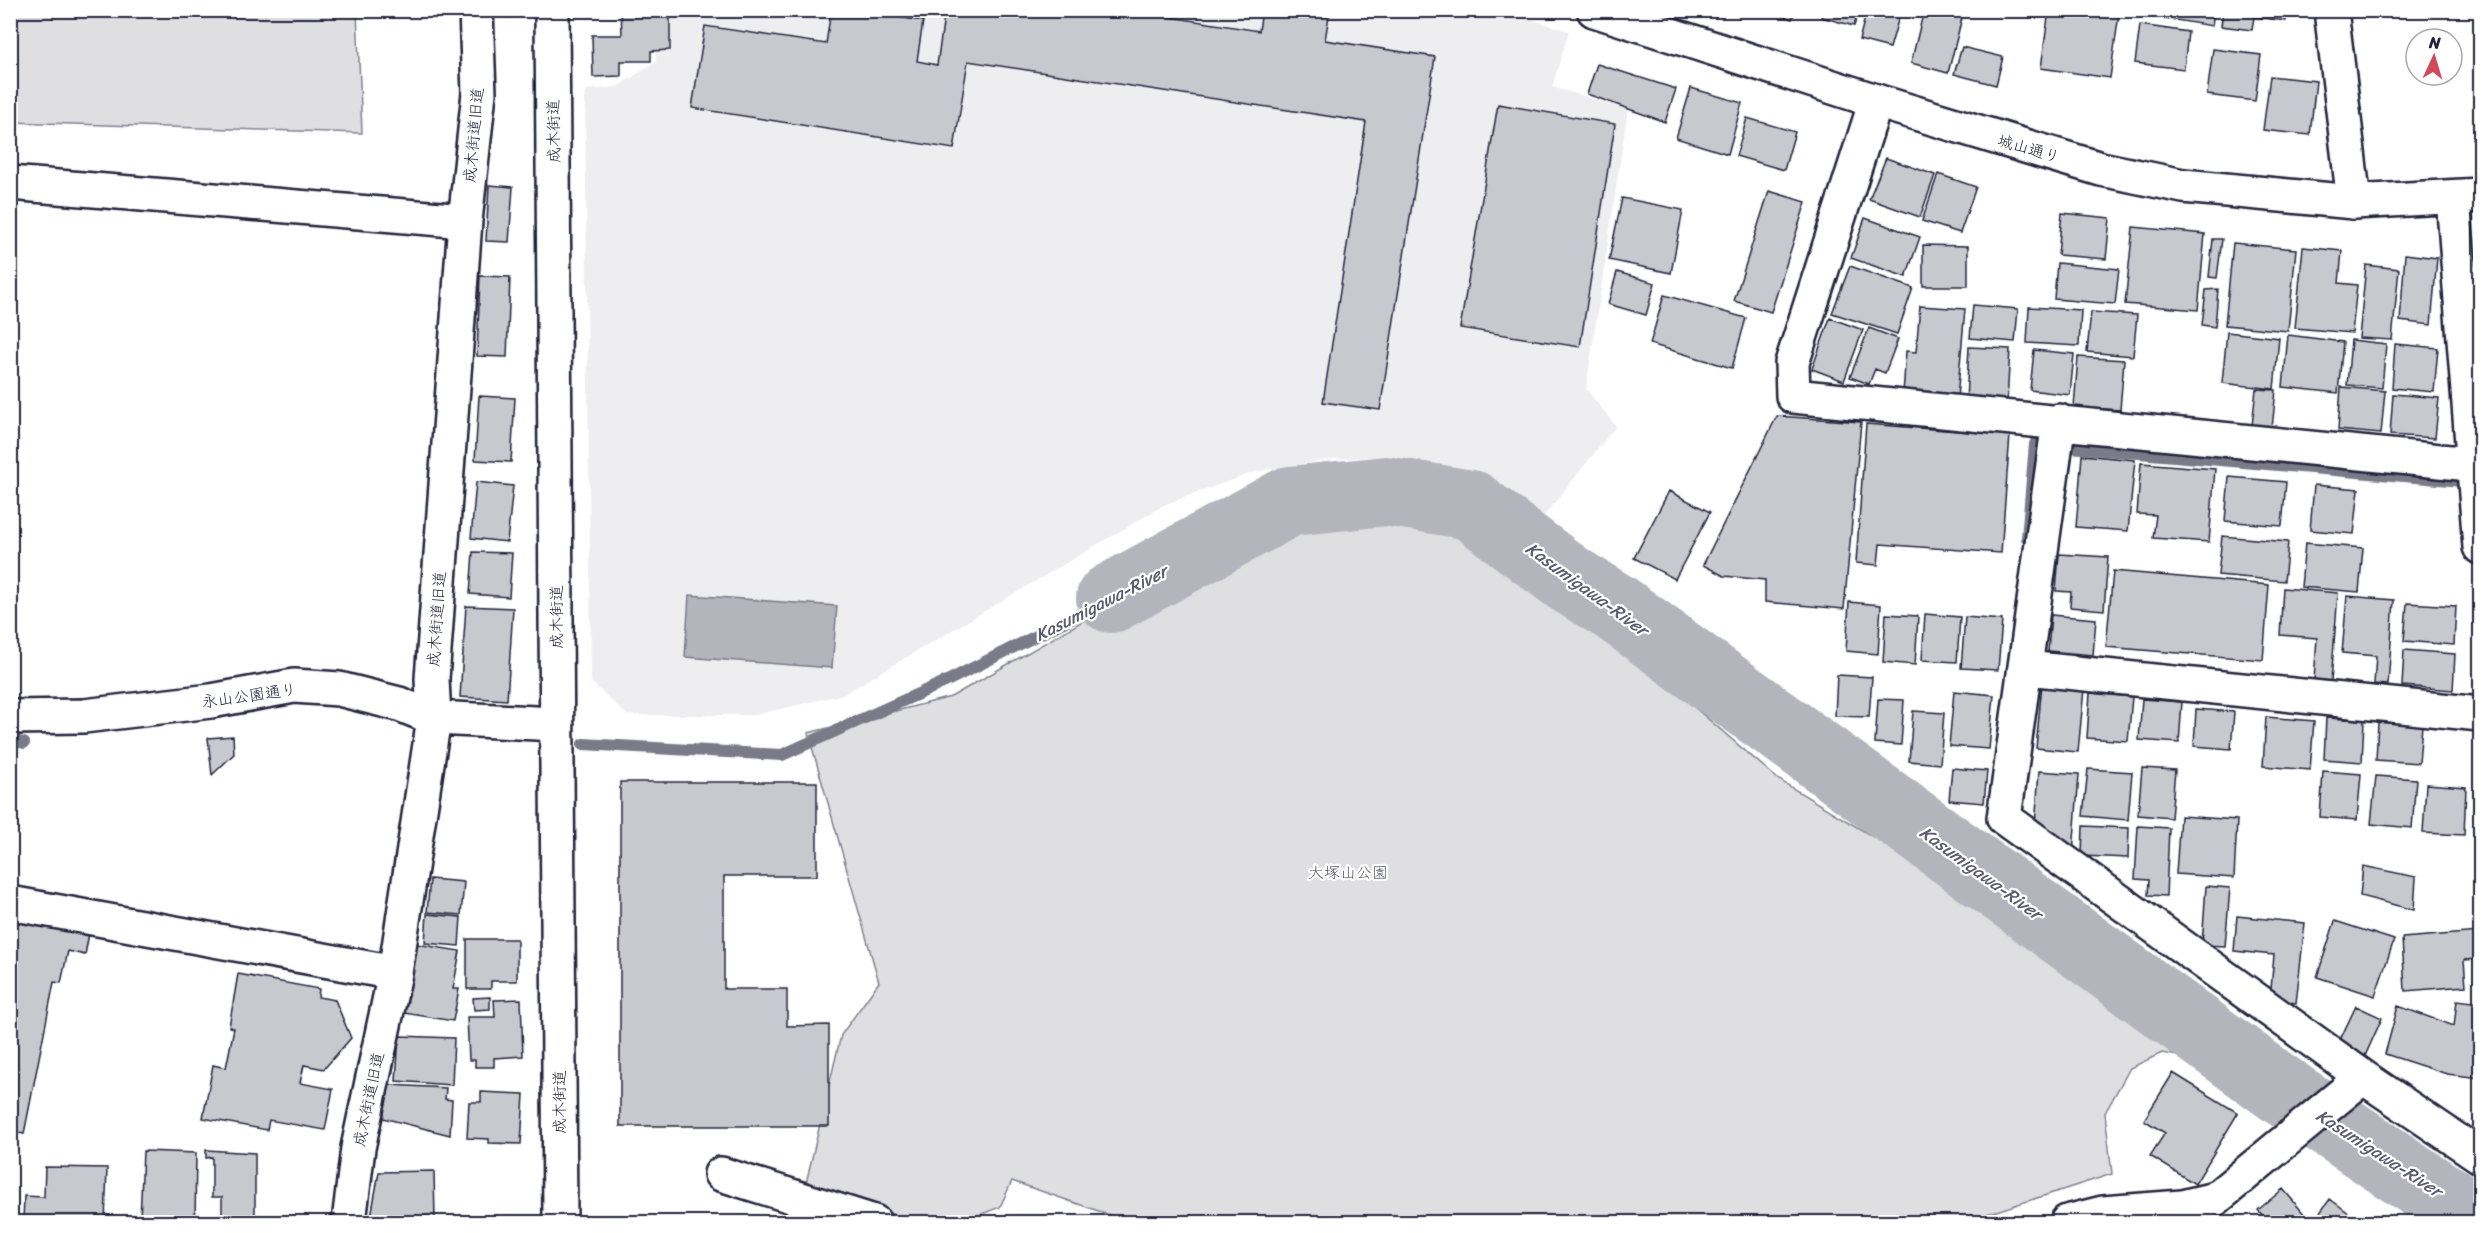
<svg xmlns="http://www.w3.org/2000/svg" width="2491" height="1233" font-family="Sriracha,'Klee One',sans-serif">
  <rect width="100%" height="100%" fill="#fff"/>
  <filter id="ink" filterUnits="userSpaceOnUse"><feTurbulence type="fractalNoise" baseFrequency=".0167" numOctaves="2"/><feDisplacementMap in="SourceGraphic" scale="12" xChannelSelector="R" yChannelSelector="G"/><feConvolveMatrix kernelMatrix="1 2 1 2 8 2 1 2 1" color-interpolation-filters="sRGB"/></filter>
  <g filter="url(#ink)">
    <path fill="#eeeef1" d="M1501,10L1569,31L1552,87L1628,109L1586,389L1616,426L1544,516L1464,472L1396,456L1332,459L1254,472L1166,504L844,694L755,715H627L591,682L585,90L617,87L656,62V11Z"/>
    <path fill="#dfdfe2" stroke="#80808e" stroke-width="1.5" d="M11,10L357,11L362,133L11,122Z
      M1308,491H1386L1469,513L1779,780L2211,1041L2198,1060L2162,1053L2130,1068L2105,1113L2112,1174L1962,1222H1130L1012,1181L1000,1207L961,1222H914L806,1183L841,1035L879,982L808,733L951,697Z"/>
    <path fill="#b4b4bc" stroke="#7a7a88" stroke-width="1.5" d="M689,595L837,606L832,668L685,657Z"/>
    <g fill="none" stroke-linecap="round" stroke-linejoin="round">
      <path stroke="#7a7a88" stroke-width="12" d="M2027,538L2035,444L2473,482
        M10,740L24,743
        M583,744L782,755L947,681L1111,598"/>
      <path stroke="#b4b4bc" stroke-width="70" d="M1111,598L1290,501L1386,491L1471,505L1569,579L1616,608L2283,1091L2436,1194L2480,1219"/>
    </g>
    <path fill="#c8c8cf" stroke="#22223b" stroke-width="1.5" d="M621,10H670V50L651,51V61H621V76L593,77L592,35H622Z
      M831,10H851L923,21L917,61L937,65L945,10H1125L1259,31L1262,10H1330L1325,40L1435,57L1380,410L1323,402L1366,122L968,61L954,149L692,108L705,26L826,44Z
      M1766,10H1795L1792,19Z
      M1823,10H1859L1854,26L1821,17Z
      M1867,10H1901L1890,48L1859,40Z
      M1924,10H1964L1948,73L1911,63Z
      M2049,10H2093L2119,14L2110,78L2041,68Z
      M2139,10H2214L2212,26L2138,14Z
      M2223,10H2287L2286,21L2254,17L2252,30L2221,26Z
      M2140,25L2188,32L2184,69L2135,63Z
      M1962,47L2003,57L1996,85L1954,74Z
      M2213,49L2261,55L2255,101L2207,95Z
      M1597,64L1676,89L1665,122L1587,94Z
      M2270,76L2316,81L2310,135L2263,130Z
      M1691,88L1742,103L1728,154L1676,138Z
      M1498,104L1615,124L1580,347L1460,328Z
      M1747,118L1795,132L1784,170L1736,156Z
      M1886,158L1935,175L1920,217L1869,199Z
      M1938,174L1976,187L1960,233L1922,221Z
      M489,185L513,187L509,242L486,241Z
      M1769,191L1806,202L1771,312L1734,301Z
      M1622,198L1683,210L1671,273L1609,260Z
      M2062,213L2110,218L2106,259L2058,255Z
      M1865,218L1920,237L1906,277L1851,258Z
      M2133,227L2205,234L2198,310L2125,304Z
      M2213,239H2222L2217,278L2209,277Z
      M2233,243L2296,249L2288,331L2225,325Z
      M1923,245L1968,246V286H1923Z
      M2303,247L2342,251L2339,283L2357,285L2352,333L2295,328Z
      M2405,254L2437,258L2431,325L2400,321Z
      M2057,263L2119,269L2115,304L2054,299Z
      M2366,265L2399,269L2392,340L2359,338Z
      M1850,266L1913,288L1897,334L1832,313Z
      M1617,272L1655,283L1646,315L1608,304Z
      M480,276L510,277L507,357L477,356Z
      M2218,289L2215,327L2202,325L2206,290Z
      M1664,295L1746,318L1732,368L1650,344Z
      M1973,305L2018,309L2015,342L1970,338Z
      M1920,306L1965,309L1957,398L1903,394L1906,351L1916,352Z
      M2029,307L2081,310L2079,346L2027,343Z
      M2091,312L2137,315L2133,356L2087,352Z
      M1830,318L1863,330L1844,381L1812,369Z
      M1869,328L1898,339L1885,373L1875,369L1869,384L1850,377Z
      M2227,332L2279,338L2274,389L2222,383Z
      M2288,335L2343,342L2338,393L2283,387Z
      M2351,340L2386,344L2382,388L2347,385Z
      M2395,344L2438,348L2434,392L2392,388Z
      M1969,347L2010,349L2007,402L1966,400Z
      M2034,350L2074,354L2070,395L2030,390Z
      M2078,357L2124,360L2120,410L2074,407Z
      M2341,387L2385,391L2381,434L2338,430Z
      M2256,389L2276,390L2272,428L2252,426Z
      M2393,394L2439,398L2435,438L2390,435Z
      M479,396L515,398L511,462L475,460Z
      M1777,416L1861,422L1844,609L1765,602V580L1724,576L1703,565Z
      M1866,424L2010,435L2001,553L1880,544L1878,565L1856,563Z
      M2082,455L2135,460L2128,531L2076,527Z
      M2141,463L2215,469L2209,542L2153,538L2156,515L2137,514Z
      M2229,477L2286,482L2282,526L2225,521Z
      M476,482L513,486L507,542L471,538Z
      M2314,485L2359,489L2354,534L2310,530Z
      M1669,491L1710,512L1675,579L1634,558Z
      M2222,536L2288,542L2284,581L2218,575Z
      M2305,543L2363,548L2359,592L2301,587Z
      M473,552L512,553L509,597L470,594Z
      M2059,554L2108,557L2104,610L2070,607L2071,592L2056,591Z
      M2113,571L2269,585L2263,660L2106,647Z
      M2283,588L2338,593L2331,681L2314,680L2317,638L2280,635Z
      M2347,596L2394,600L2388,685L2374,684L2376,656L2342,653Z
      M1849,602L1881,605L1878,654L1846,651Z
      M2407,603L2456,606L2454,645L2404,641Z
      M466,606L513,608L507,700L460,697Z
      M1886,614L1918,616L1915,665L1883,662Z
      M1925,614L1960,617L1957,662L1922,660Z
      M2051,615L2096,619L2093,655L2048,651Z
      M1965,617L2002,620L1998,670L1961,668Z
      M2404,650L2455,654L2453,690L2402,686Z
      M1837,675L1872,677L1869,717L1835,716Z
      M2042,684L2084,689L2078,752L2036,748Z
      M1954,691L1994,695L1989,749L1949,746Z
      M2090,693L2132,697L2128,741L2087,738Z
      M1878,699L1904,700L1901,745L1875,743Z
      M2142,699L2182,702L2179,743L2139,740Z
      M2196,709L2234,712L2231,749L2194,746Z
      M1913,711L1944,713L1940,764L1909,761Z
      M2266,717L2314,721L2310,770L2263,766Z
      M2326,718L2364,720L2362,762L2324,759Z
      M2378,722L2422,725L2419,763L2376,760Z
      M233,736L234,754L212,775L208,738Z
      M1952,768L1987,771L1984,803L1949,800Z
      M2142,768L2175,770L2171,818L2138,815Z
      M2088,769L2132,772L2128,820L2083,816Z
      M2039,771L2079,774L2073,853L2035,826Z
      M2323,771L2361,774L2357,820L2320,817Z
      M2376,776L2416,779L2412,828L2371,824Z
      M620,782H817V876H724V989H787V1026L829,1025V1126H620Z
      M2426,784L2466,787L2464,835L2423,833Z
      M2180,816L2237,820L2234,878L2176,874Z
      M2083,826L2129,828L2128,858L2082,856Z
      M2138,826L2169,828L2166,896L2148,895L2149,880L2135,879Z
      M2363,866L2416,877L2414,910L2360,896Z
      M430,879L464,882L461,915L427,912Z
      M2206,886L2230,888L2225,946L2202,945Z
      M427,914L461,917L459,946L425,943Z
      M2237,916L2305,923L2296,1003L2270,1000L2274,955L2234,951Z
      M10,919L89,933L85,955L68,951L61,983L54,982L24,1134L10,1131Z
      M2335,921L2394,940L2375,996L2317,977Z
      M2480,932V959L2464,960L2466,986L2405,991L2402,938Z
      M467,939H517V981H491V989H467Z
      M416,944L460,951L453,989H459L453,1021L404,1013Z
      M238,974L319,989L318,997L335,1000L351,1038L324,1069L304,1065L300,1083L333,1089L325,1130L269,1120L267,1130L203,1118L213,1065L226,1068L234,1028L229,1027Z
      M490,997V1009L474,1010L473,998Z
      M521,999L523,1056L494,1058V1067H475V1060H469L467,1017H495L494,1000Z
      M2457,1000L2480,1003V1078L2447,1074L2385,1054L2398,1006L2454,1026Z
      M2356,1006L2382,1018L2365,1056L2338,1044Z
      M399,1036L454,1038L452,1085L396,1081Z
      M2173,1073L2238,1113L2195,1184L2150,1156L2165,1133L2144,1120Z
      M389,1085L446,1088L445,1099L452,1100L450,1135L383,1118Z
      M481,1092L524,1094L521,1144L489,1143V1139L467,1138L469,1102H481Z
      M206,1150L255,1153V1222H238V1218H222V1197H212V1157L206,1158Z
      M143,1151L196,1153L195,1221L140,1220Z
      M45,1167L107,1168L105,1222H23L24,1196L44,1197Z
      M434,1171L435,1222H370L379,1172Z
      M2283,1189L2311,1222H2268L2258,1210Z
      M2330,1199L2361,1222H2321L2316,1218Z"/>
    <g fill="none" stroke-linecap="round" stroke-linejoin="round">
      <g stroke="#22223b" stroke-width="38">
        <path id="minor" d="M2331,10L2354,202
          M1876,101L1792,363L1793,396L2480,465
          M10,183L465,221
          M2059,421L2004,818L2363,1077L2480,1156
          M2026,668L2480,714
          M10,717L84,716L211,701L294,686L339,689L399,704L434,718L556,724
          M10,903L395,973
          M721,1174L874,1222
          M349,1222L358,1148L395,973L434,718L432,679L465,221L479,93L476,10
          M2067,1222L2103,1213L2182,1207L2215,1199L2363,1077"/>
      </g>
      <g stroke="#22223b" stroke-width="38">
        <path id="tertiary" d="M1594,10L1876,101L2101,169L2183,186L2354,202L2480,195
          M2453,197L2480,547"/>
      </g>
      <g stroke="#22223b" stroke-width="38">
        <path id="primary" d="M552,10L560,1222"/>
      </g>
      <use href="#minor" stroke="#fff" stroke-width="33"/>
      <use href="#tertiary" stroke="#fff" stroke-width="33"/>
      <use href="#primary" stroke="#fff" stroke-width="33"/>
    </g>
  </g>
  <g text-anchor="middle" stroke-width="4.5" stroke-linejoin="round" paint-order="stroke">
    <g font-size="16" fill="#22223b" stroke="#fff">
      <text transform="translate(553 131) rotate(-91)" y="6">成木街道</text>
      <text transform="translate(473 135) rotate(-85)" y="6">成木街道旧道</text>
      <text transform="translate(2029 148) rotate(16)" y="6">城山通り</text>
      <text transform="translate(556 617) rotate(-90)" y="6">成木街道</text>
      <text transform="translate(436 619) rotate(-86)" y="6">成木街道旧道</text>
      <text transform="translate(249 695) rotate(-8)" y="6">永山公園通り</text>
      <text transform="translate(368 1099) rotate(-78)" y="6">成木街道旧道</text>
      <text transform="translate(559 1102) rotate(-90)" y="6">成木街道</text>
    </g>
    <g font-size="16" fill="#5b5b6d" stroke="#fff">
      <text x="1348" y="878">大塚山公園</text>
    </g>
    <g font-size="18" font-style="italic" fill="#5c5c6f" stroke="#fff">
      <text transform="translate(1587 589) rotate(36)" y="6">Kasumigawa-River</text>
      <text transform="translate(1101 603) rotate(-27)" y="6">Kasumigawa-River</text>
      <text transform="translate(1981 873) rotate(36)" y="6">Kasumigawa-River</text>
      <text transform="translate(2379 1153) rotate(33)" y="6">Kasumigawa-River</text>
    </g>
  </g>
  <rect width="2491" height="1233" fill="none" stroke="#fff" stroke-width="36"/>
  <rect x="18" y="18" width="2455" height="1197" fill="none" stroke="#22223b" stroke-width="2" filter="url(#ink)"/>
  <g transform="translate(2434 57) rotate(4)"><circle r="28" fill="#ffffff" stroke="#a7a7b1" stroke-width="1.5"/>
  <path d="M0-4.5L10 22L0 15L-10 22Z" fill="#d1495b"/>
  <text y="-9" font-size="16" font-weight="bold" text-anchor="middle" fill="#22223b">N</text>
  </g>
</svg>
